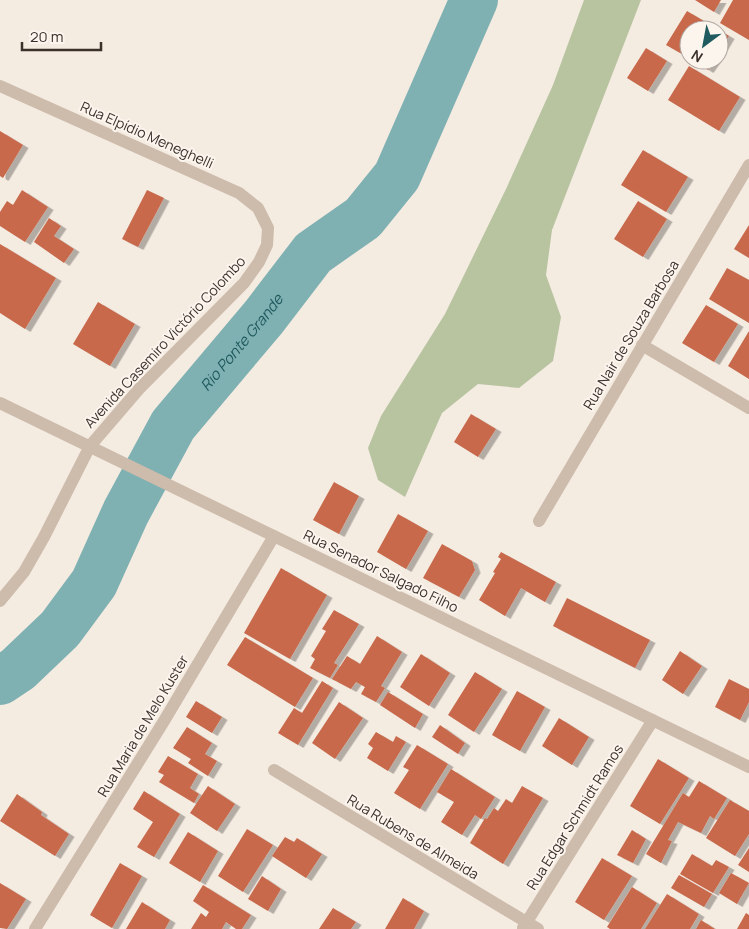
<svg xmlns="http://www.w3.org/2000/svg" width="749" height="929" font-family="Manrope,sans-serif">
  <defs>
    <filter id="shadow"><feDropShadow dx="5.5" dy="3" stdDeviation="0" flood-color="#0004"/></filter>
  </defs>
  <rect width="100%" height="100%" fill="#f4ebe1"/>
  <path fill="#b8c4a0" d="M584,0H641L552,230L546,275L561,317L553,361L519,388L478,384L442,413L405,497L378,480L368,448L381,416L445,314L506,189L553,85Z"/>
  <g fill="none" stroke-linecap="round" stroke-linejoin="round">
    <path stroke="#7fb0b2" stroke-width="48" id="s1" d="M0,681L18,669L60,629L94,583L126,512L173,425L264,317L313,253L363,218L397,176L474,0"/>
  </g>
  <path fill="#c8694b" filter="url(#shadow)" d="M695,0H721L714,12Z
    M733,0H749V40L720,23Z
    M687,11L719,30H689V58L666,45Z
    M719,30L729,36L719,53Z
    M646,48L667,61L648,91L627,78Z
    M692,60H715L708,70Z
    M689,66L740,97L719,131L668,100Z
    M0,131L23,145L3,178L0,176Z
    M643,150L688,177L666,212L621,185Z
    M22,190L48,207L25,242L0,226V212L7,201L13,205Z
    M147,190L164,198L138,247L122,239Z
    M638,201L667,219L643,257L614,239Z
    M49,218L61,226L54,236L74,249L64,263L34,242Z
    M749,225V258L734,249Z
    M0,244L56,278L25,329L0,313Z
    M727,268L749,280V323L709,299Z
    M98,302L135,324L110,366L73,344Z
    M706,305L738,324L714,362L682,343Z
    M749,331V379L728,366Z
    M471,414L496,429L478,457L454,442Z
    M334,482L359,496L339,534L313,520Z
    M398,514L428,531L406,569L377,552Z
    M442,544L472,561L475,570L459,597L423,578Z
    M501,552L556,582L545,602L521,588L505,616L479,600L495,573L493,572L501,559L498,557Z
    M281,568L327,595L290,659L244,633Z
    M567,598L650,640L635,668L553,626Z
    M334,610L359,624L334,663L338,665L330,678L310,668L315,659L311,656L326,631L322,629Z
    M377,636L402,652L381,686L385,688L376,702L361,694L365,687L356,682L351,689L332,679L347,656L360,664Z
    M245,637L313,678L295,707L227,665Z
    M680,651L702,666L683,694L662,680Z
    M421,654L450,673L429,706L400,687Z
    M475,672L502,689L474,732L448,715Z
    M729,679L749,689V702L740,720L715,707Z
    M322,681L333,688L298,745L278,733L294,708L302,713Z
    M517,691L545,707L520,751L492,735Z
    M388,692L423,714L415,728L380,705Z
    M196,701L222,717L212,733L186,717Z
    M339,702L363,718L335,759L312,743Z
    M559,718L589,737L572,765L542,746Z
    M440,725L465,743L458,754L432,737Z
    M187,727L212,743L205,754L217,761L208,776L188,763L191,759L173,748Z
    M376,732L393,742L396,736L406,742L388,771L367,758L373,748L368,744Z
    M417,745L448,764L420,809L394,793L409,770L403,767Z
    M168,756L198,774L190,788L199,794L194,803L159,782L164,775L158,772Z
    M658,759L689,778L660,824L630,806Z
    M451,769L495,797L481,819L475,815L462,835L441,822L454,802L437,792Z
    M699,781L727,798L714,819L710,816L701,833L678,822L668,840L672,841L661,863L646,854L683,793L689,797Z
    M208,786L235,804L217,831L190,813Z
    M522,786L543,798L503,864L470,843L485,818L487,819L494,808L498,811L506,799L512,803Z
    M144,791L180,814L154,857L137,847L153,822L133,809Z
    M17,794L42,812L41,815L69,834L55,856L0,821Z
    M730,800L749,811V834L735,856L706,838Z
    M247,829L273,845L243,892L218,876Z
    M632,830L646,839L633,863L617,855Z
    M188,832L218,851L200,882L169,863Z
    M285,837L294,842L297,838L322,854L306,878L272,856Z
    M749,848V872L738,865Z
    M692,854L712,866L716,860L729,867L713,893L680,874Z
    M602,858L632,876L604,920L575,902Z
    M120,863L142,876L112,928L90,915Z
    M731,873L749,883L737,904L719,893Z
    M679,875L712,894L704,907L671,888Z
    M262,876L281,889L268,911L248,899Z
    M0,883L26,899L7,929L0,928Z
    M203,885L251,915L242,929H236L226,922L222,929H191L201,913L206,917L209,912L193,901Z
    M632,887L657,903L641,929H610L607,927Z
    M667,894L699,914L690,929H645Z
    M403,898L424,911L414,929H385Z
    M142,902L170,920L165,929H126Z
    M333,908L356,922L351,929H319Z
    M746,913L749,915V929H737Z
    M701,920L715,929H696Z"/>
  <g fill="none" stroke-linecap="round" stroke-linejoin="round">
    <path stroke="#cdbbac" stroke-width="12" d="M0,86L239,193L258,208L268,228L267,245L259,262L244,283L139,389L90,446L44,537L24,572L0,601
      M642,345L749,408
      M0,403L749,767
      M539,521L749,165
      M274,770L538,929
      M523,928L653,720
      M35,929L164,721L274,536"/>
  </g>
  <g text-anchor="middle" stroke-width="4" stroke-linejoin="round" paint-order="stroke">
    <g font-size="14" fill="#3b302b" stroke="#fbf5ee">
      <text transform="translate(147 135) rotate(24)" y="5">Rua Elpídio Meneghelli</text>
      <text transform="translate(631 335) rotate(-59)" y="5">Rua Nair de Souza Barbosa</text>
      <text transform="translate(165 342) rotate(-47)" y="5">Avenida Casemiro Victório Colombo</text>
      <text transform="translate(381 571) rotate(26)" y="5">Rua Senador Salgado Filho</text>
      <text transform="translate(143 726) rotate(-59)" y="5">Rua Maria de Melo Kuster</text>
      <text transform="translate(575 817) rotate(-58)" y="5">Rua Edgar Schmidt Ramos</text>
      <text transform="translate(413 837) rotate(31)" y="5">Rua Rubens de Almeida</text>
    </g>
    <g font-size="15" font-style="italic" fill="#1f5a5e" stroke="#fbf5ee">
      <text dy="5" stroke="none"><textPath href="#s1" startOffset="421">Rio Ponte Grande</textPath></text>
    </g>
  </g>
  <g transform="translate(704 45) rotate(212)"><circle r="24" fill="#fbf5ee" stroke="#aea6a0"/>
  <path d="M0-4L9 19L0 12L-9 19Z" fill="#1f5a5e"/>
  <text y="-8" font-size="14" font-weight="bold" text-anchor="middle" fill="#3b302b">N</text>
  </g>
  <path d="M22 42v8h79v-8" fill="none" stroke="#3b302b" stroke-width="2.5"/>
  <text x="30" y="42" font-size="15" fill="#3b302b" stroke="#fbf5ee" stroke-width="4" paint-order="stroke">20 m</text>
</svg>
